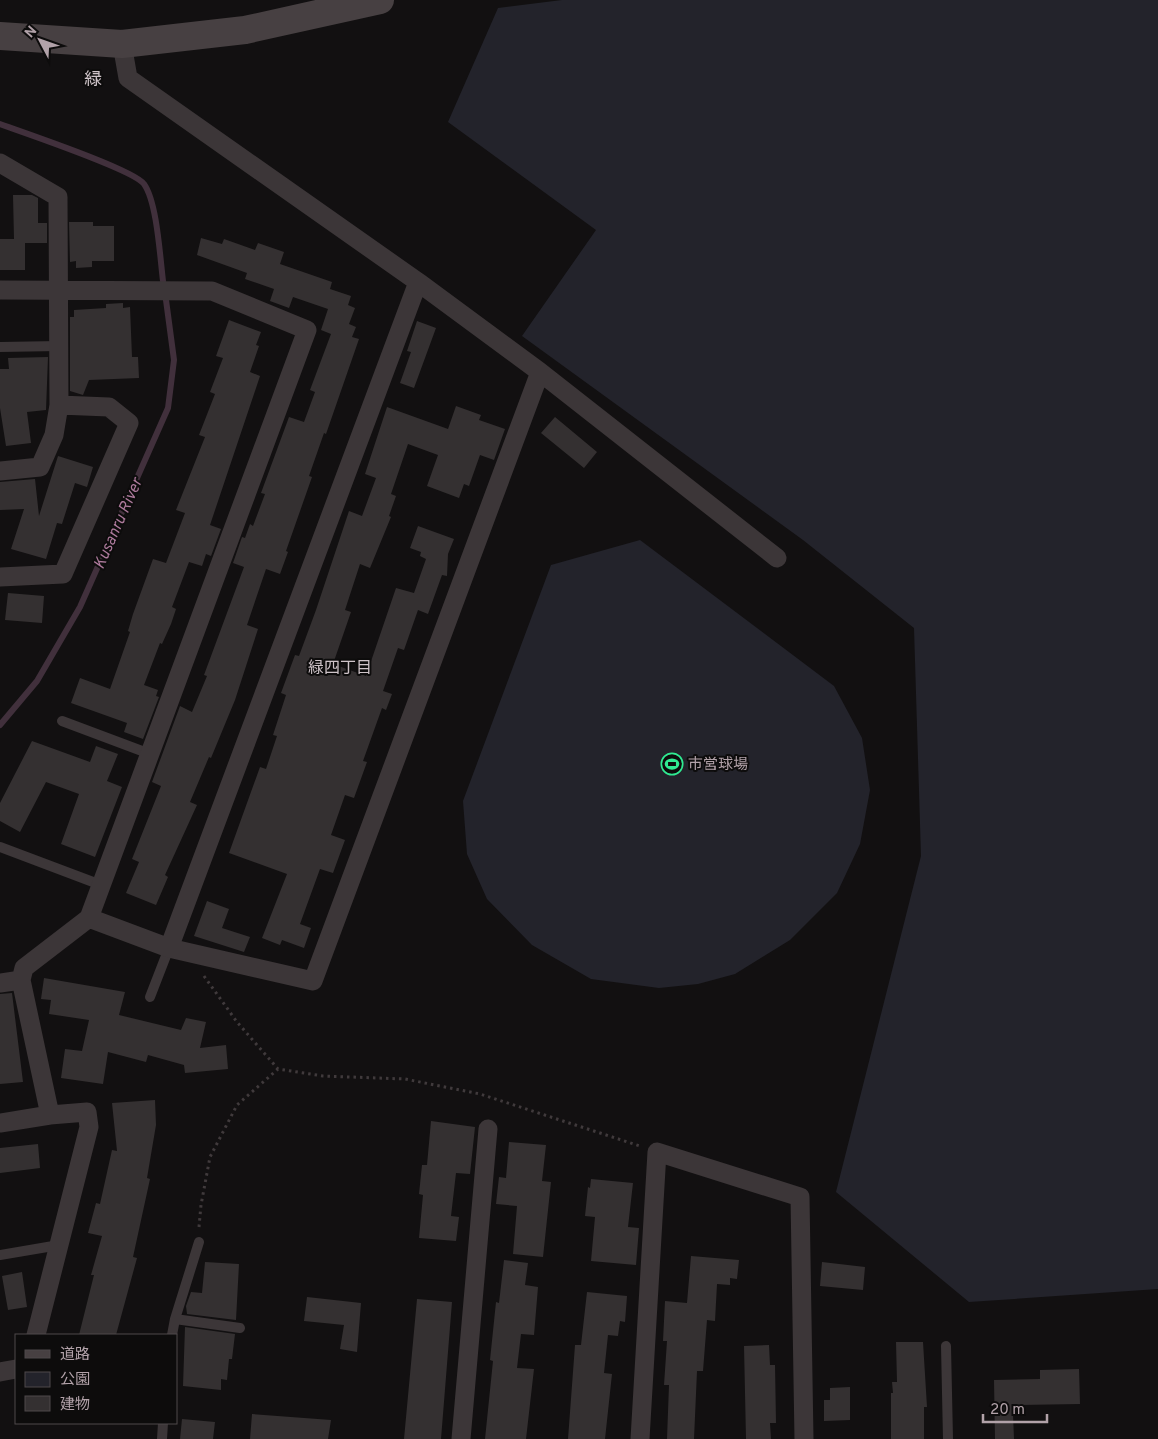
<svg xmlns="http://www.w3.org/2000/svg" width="1158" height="1439" font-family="Overpass,'Noto Sans JP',sans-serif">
  <rect width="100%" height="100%" fill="#121011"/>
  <path fill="#23232b" d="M562,0H1158V1289L969,1302L836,1192L921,856L914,628L803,540L522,336L596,230L448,122L498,8Z
    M640,540L834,686L862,738L870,790L860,844L837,893L790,940L735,974L698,984L659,988L591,979L532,945L487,899L467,854L463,801L551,565Z"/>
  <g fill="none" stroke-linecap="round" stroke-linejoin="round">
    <path stroke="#41303c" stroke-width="6" d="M0,124C22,132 135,170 144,184C157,202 160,257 163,281
      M0,725L37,681L80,607L168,408L174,360L166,300"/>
  </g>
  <path fill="#343031" d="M13,195H32L38,198V223H47V243H25V270H0V239H14Z
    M69,222H93V226H114V261H92V267L76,268V261L70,262Z
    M201,238L222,244L224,239L255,250L258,243L284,252L280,264L332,282L330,289L351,296L348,305L355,308L349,324L356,327L352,337L359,339L326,434L324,433L309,476L312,477L286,551L288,552L280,574L266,569L247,625L258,629L235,700L211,758L209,757L190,802L197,805L165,875L168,877L156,905L126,893L139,862L132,859L161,786L152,782L180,706L192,712L207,676L204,675L244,567L233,563L242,537L245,538L250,524L253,526L265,494L261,493L289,417L304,422L315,392L310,390L331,334L321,330L328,309L293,297L289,308L270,301L274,289L245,279L247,273L197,255Z
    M123,303V308L130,307L132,357H138L139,378L89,380L83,395L70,391V317H74V310L106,308V304Z
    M229,320L261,332L256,345L259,346L250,372L260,376L210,525L221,529L211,556L206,554L202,566L189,562L172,607L176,609L171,624L162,644L160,643L144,685L158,690L156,696L159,697L143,739L124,732L127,723L71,703L80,678L110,689L130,632L128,631L133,614L153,559L166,563L185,513L176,510L205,437L199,435L215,394L210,392L223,358L216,356Z
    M417,321L436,328L414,388L400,383L411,352L407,351Z
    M48,357L46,410L27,412L31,443L6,446L0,408V369H9L8,358Z
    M456,406L481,415L479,420L505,429L494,460L480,455L469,486L464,484L459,498L427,486L438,455L408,444L391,494L396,496L389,516L391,517L370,568L360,564L345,610L351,612L333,664L366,676L396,588L414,593L426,559L420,556L421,552L410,548L418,526L454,539L448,554L447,576L442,575L428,614L418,610L404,650L398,648L383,691L392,694L386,710L382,708L363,761L367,762L354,798L345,795L331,835L345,840L333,873L320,869L300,924L311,928L304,948L282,940L280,945L262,938L287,874L229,853L260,767L266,769L277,736L273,735L286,695L281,693L295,655L299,656L316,610L349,511L362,516L376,478L365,474L387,407L448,429Z
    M555,417L597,452L584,468L541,433Z
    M58,456L93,467L87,487L75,483L62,524L57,523L46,559L11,549L24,509L0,510V482L35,479L39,516Z
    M8,593L44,596L42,623L5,620Z
    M32,741L90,762L96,746L118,754L107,781L122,787L95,857L61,844L79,794L46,782L20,832L0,821V803Z
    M207,901L229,909L222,928L250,937L244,952L194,936Z
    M44,978L125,992L119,1015L181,1030L186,1018L206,1022L200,1048L226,1045L228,1069L185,1073L184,1065L148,1055L146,1062L108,1052L103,1084L61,1078L65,1049L82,1051L89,1020L49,1014L51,1000L41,999Z
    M12,993L23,1082L0,1084V994Z
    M155,1100L156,1125L147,1178L150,1179L133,1257L137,1258L116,1335H79L94,1275H91L102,1236L88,1233L96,1203L100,1204L112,1150L117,1151L112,1103Z
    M431,1121L475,1127L470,1174L456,1173L451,1216L459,1217L456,1241L419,1238L423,1195L419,1194L422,1165H427Z
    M509,1142L546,1145L542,1181L551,1182L543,1257L513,1254L517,1206L496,1204L499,1177L506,1178Z
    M38,1144L40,1168L0,1173V1148Z
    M591,1179L633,1183L628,1227L639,1228L636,1265L591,1261L595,1217L585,1216L588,1187L590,1188Z
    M691,1256L739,1260L737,1279L730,1278V1285L717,1284L715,1321L707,1320L703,1371H697L694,1439H667L669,1385H664L667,1341H663L665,1301L687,1303Z
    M504,1260L528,1263L525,1285L538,1287L534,1335L521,1334L517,1368L534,1369L526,1439H485L493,1361L490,1360L496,1302L499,1303Z
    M205,1262L239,1264L236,1320L187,1314L186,1306L191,1292L202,1293Z
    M822,1262L865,1267L863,1290L820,1286Z
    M22,1272L27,1307L8,1310L2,1276Z
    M587,1292L627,1296L625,1322L620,1321L618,1336L608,1335L604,1373L612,1374L605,1439H568L575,1345H581Z
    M307,1297L361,1303L357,1352L340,1349L344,1325L304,1321Z
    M417,1299L452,1302L441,1439H404Z
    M185,1327L235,1334L232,1359H229L227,1380L221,1379V1390L183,1386Z
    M896,1342H923L927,1407H924V1439H891V1393H893L892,1382H897Z
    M769,1345L770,1365H775L776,1423H770L771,1439H746L744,1346Z
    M1079,1369L1080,1404L1019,1405V1414H1013L1014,1439H995L994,1380L1040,1379V1370Z
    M850,1387V1420L824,1421V1400H830V1388Z
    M252,1414L331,1420L328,1439H250Z
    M182,1419L215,1422L213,1439H180Z"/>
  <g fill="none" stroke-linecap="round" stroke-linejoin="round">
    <path stroke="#403a3c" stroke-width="3" stroke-dasharray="2.5 4" stroke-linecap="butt" d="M204,976L237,1022L278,1069L323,1076L405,1079L480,1094L640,1146
      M199,1227L201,1205L210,1157L237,1105L278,1069"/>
    <path stroke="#3c3638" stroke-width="10" d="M0,347L59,346
      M62,721L150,754
      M0,847L101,885
      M150,997L169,948
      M0,1255L59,1245
      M175,1319L240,1328
      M172,1335L175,1319L199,1242
      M946,1346L948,1439
      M162,1439L163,1423"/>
    <path stroke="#3c3638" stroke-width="19" d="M122,44L128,78L418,282L540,372L777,558
      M0,163L58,197L59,405L54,435L40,467L0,471
      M0,290L212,291L307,330L89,918L24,968L21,980L0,983
      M0,577L63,574L129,423L109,407L59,405
      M89,918L169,948L313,981L540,372
      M169,948L418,282
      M21,980L50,1115L87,1112L89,1127L36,1335
      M0,1123L50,1115
      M0,1372L16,1369
      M461,1439L488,1129
      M640,1439L657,1152L800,1197L804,1439"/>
    <path stroke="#474042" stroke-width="28" d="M0,36L122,44L245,30L380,0"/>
  </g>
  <defs>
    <g id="stadium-ring" transform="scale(1.125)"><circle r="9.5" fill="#0d0c0c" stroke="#30ea92" stroke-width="1.5"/><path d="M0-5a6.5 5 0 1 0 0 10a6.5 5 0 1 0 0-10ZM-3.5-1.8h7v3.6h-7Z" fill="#30ea92"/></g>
  </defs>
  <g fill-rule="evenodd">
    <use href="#stadium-ring" x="672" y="764"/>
  </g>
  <g text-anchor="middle" stroke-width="4" stroke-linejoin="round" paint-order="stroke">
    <g font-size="15" fill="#b2a2a9" stroke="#0d0c0c" text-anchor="start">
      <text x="688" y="769">市営球場</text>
    </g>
    <g font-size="16" font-style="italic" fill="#ad7a9c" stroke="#0d0c0c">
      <text transform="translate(117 523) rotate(-66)" y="6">Kusanru River</text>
    </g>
    <g font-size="16" fill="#cec3c8" stroke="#0d0c0c">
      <text x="340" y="673">緑四丁目</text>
    </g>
    <g font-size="18" fill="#cec3c8" stroke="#0d0c0c">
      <text x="93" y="85">緑</text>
    </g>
  </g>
  <rect x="15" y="1334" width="162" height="90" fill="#0d0c0c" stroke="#4f484b"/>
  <rect x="25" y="1350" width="25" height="8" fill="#474042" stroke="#4f484b"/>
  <text x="60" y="1359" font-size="15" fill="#b2a2a9">道路</text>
  <rect x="25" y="1372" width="25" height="15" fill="#23232b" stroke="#4f484b"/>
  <text x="60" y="1384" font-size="15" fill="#b2a2a9">公園</text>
  <rect x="25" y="1396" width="25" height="15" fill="#343031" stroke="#4f484b"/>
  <text x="60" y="1409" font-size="15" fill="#b2a2a9">建物</text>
  <g transform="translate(40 40) rotate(311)" stroke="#0d0c0c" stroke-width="4" paint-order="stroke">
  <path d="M0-4L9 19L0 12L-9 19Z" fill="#b2a2a9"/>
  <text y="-8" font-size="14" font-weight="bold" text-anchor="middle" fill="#b2a2a9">N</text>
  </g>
  <path d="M983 1414v8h64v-8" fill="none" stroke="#b2a2a9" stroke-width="2.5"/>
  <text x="990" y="1414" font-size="15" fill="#b2a2a9" stroke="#0d0c0c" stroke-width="4" paint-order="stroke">20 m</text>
</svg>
